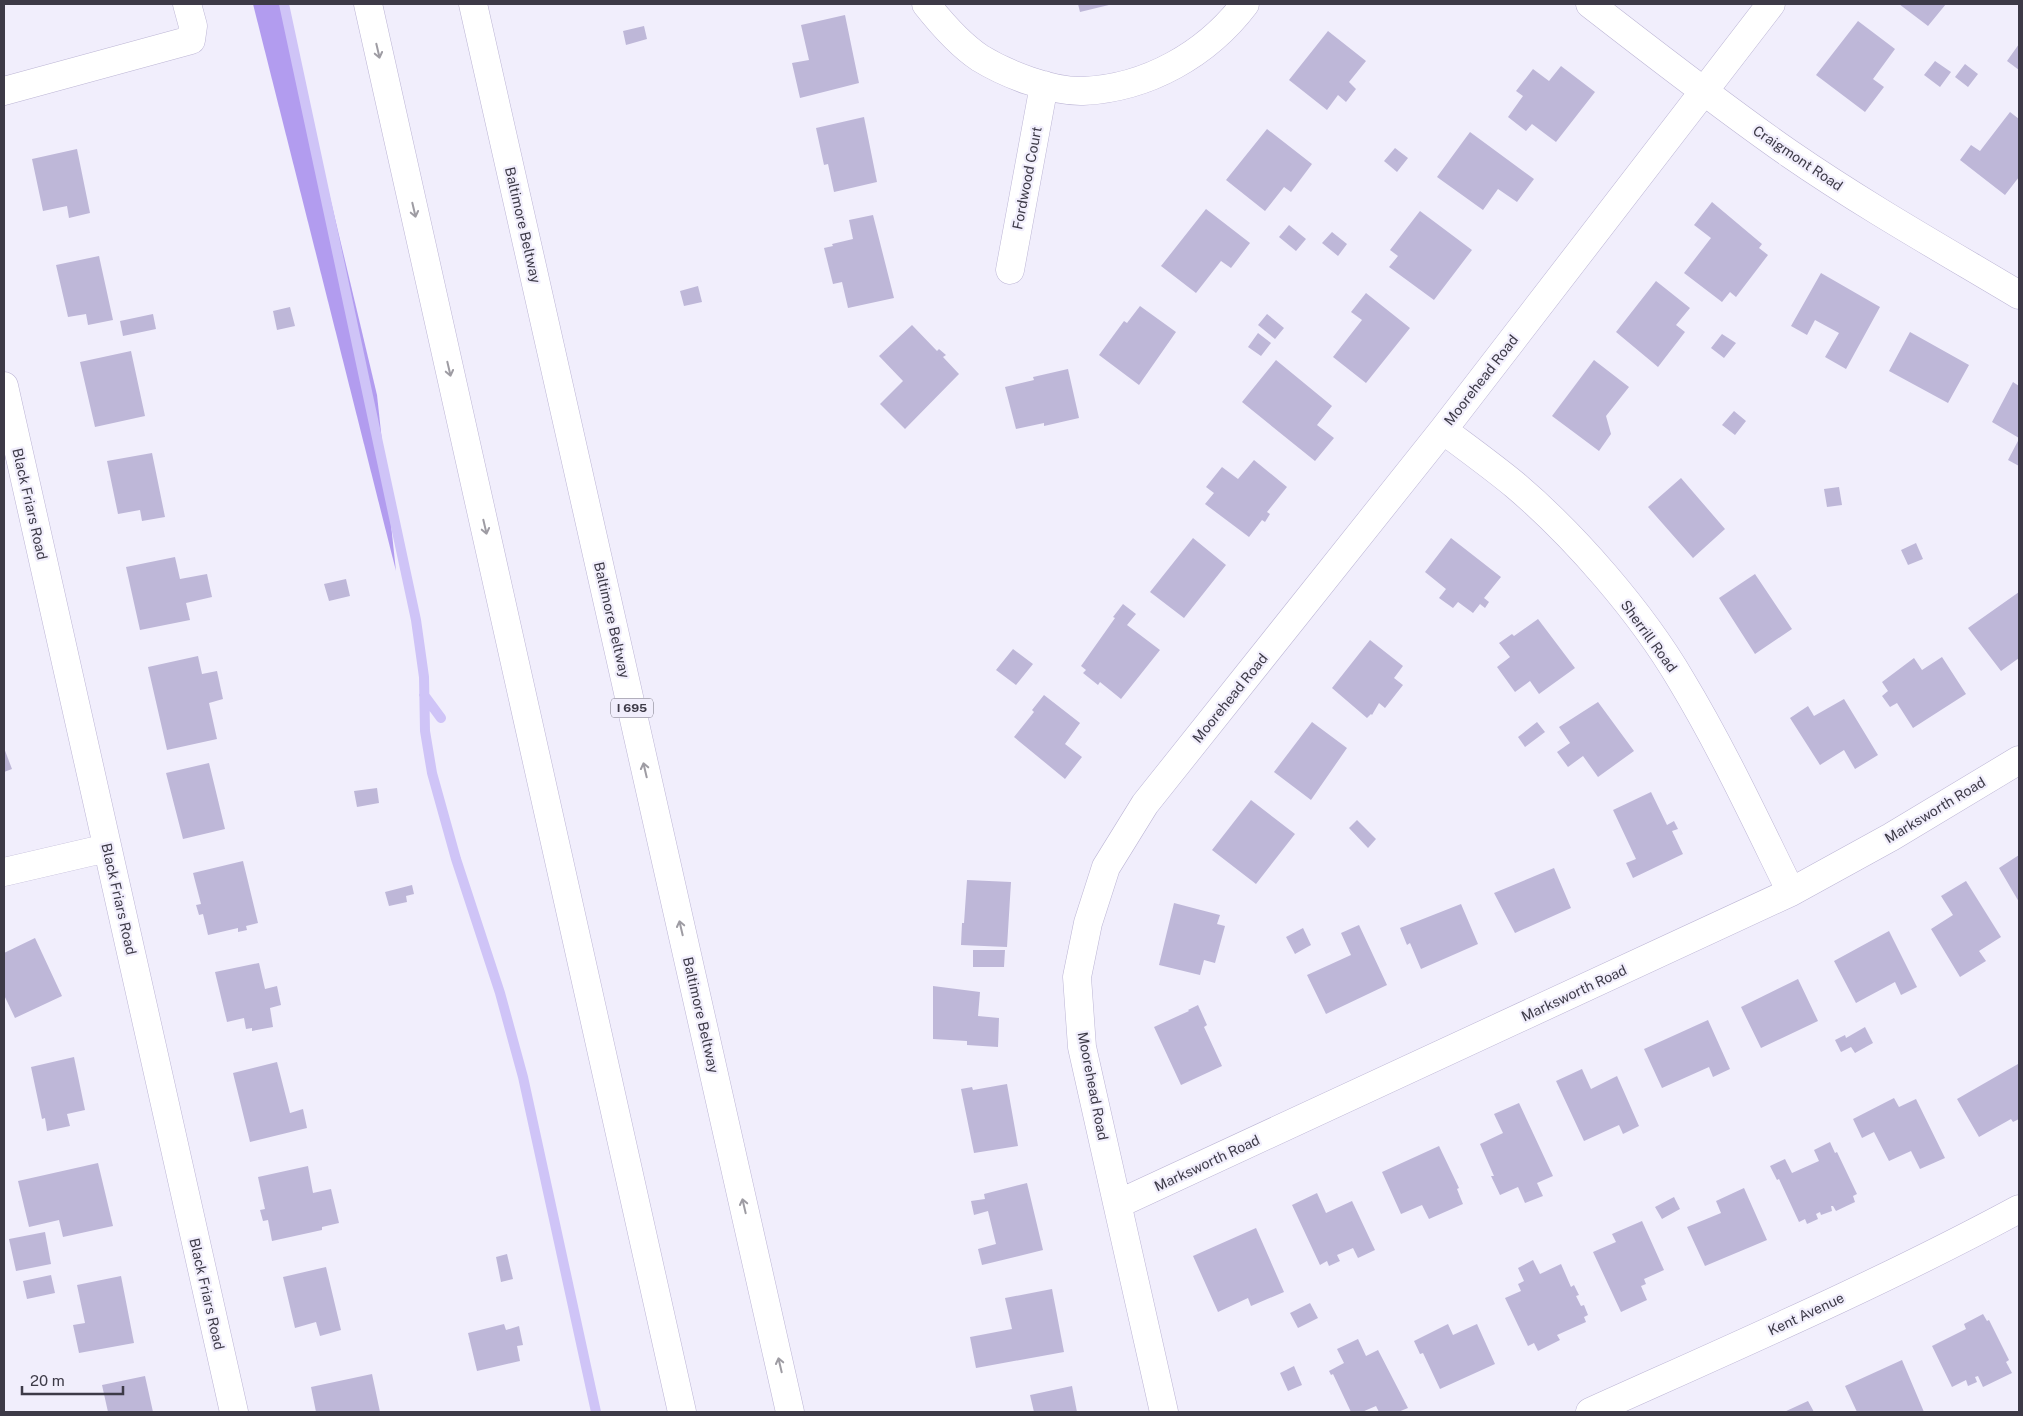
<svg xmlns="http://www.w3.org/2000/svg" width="2023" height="1416" font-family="'Public Sans',sans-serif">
  <rect width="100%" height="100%" fill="#f1eefc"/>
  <path fill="#b29cef" d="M253,4H284L377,395L396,571Z"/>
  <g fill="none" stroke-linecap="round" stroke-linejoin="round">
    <path stroke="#cfc4f7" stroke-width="10" d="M284,4L416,620L424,677L425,731L432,773L456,859L500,993L523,1077L596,1412
      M424,695L441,718"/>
  </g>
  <path fill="#beb7d8" d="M1078,4H1113L1080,12Z
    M1899,4H1946L1928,26Z
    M845,15L859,83L800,98L792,63L809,60L801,25Z
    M1858,21L1895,49L1873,79L1884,87L1865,112L1816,75Z
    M644,26L647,39L626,45L623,31Z
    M1328,31L1366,61L1349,82L1356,89L1346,102L1338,95L1327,110L1289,80Z
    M2019,44V70L2007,61Z
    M1935,61L1951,72L1940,87L1924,75Z
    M1965,64L1978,74L1968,87L1955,77Z
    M1561,66L1595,92L1556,142L1532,124L1526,131L1508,117L1523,96L1516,91L1533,69L1549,81Z
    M2010,112L2019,119V177L2005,195L1960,160L1971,145L1980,151Z
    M864,117L877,182L834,192L828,164L824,165L816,128Z
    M1267,129L1312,164L1291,192L1284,187L1265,211L1226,180Z
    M1470,132L1534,179L1517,202L1498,189L1483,210L1437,177Z
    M1395,148L1408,158L1397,172L1384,161Z
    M77,149L90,213L69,218L67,206L43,211L32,159Z
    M1712,202L1762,244L1759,248L1768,255L1736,297L1730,292L1722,302L1684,273L1711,238L1694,225Z
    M1206,209L1250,243L1231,268L1221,261L1196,293L1161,266Z
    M1420,211L1472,250L1434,300L1389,267L1398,256L1390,250Z
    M873,215L894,298L848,308L842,282L833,284L824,248L833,246L832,244L853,239L849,220Z
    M1289,225L1306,239L1296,251L1279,237Z
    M1332,232L1347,244L1338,256L1322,243Z
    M99,256L113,320L88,325L86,314L68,317L56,265Z
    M1821,273L1880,307L1846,369L1825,357L1839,333L1815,320L1807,335L1791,326Z
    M1656,281L1690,308L1676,325L1685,332L1658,367L1616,332Z
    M698,286L702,302L684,306L680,291Z
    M1366,293L1410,328L1366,383L1333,357L1362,320L1351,312Z
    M1140,306L1176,332L1139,385L1099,355L1124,321L1127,323Z
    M290,307L295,326L277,330L273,311Z
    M153,314L156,329L123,336L120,321Z
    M1267,314L1284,328L1275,339L1258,325Z
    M912,325L937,351L939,349L946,355L943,357L959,374L905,429L880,404L903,381L879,356Z
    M1910,332L1969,365L1948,403L1889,371Z
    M1258,333L1271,343L1261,356L1248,347Z
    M1722,334L1736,343L1724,358L1711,348Z
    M131,351L145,416L95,427L80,362Z
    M1276,360L1332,406L1317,425L1334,438L1315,461L1242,402Z
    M1594,360L1629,387L1606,416L1611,434L1599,451L1552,416Z
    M1068,369L1079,418L1044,426V423L1016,429L1005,387L1034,380L1033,377Z
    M2013,382L2019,386V438L1992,422Z
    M1734,411L1746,421L1735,435L1722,425Z
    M2019,439V466L2008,460Z
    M152,453L165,517L142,521L140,510L118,514L107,461Z
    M1254,460L1287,487L1267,512L1270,514L1265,522L1262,520L1249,537L1205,504L1214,493L1206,487L1222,467L1238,479Z
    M1681,478L1725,529L1693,558L1648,507Z
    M1839,487L1842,505L1827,507L1824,489Z
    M1193,538L1226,565L1184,618L1150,592Z
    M1451,538L1501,577L1484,598L1489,602L1485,608L1480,604L1473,613L1458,602L1453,608L1439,598L1446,589L1425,572Z
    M1916,543L1923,559L1908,565L1901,550Z
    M175,557L180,579L207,574L212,597L186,603L190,620L140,630L126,567Z
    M1755,574L1792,629L1755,654L1719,598Z
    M346,579L350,596L329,601L324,584Z
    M2019,592V658L2001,671L1968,628Z
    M1123,604L1136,614L1127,625L1160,650L1121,699L1100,682L1098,685L1083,673L1086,670L1081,666L1115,618L1113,617Z
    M1538,619L1575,668L1539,694L1530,681L1515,692L1497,667L1510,657L1499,643L1512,634L1514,636Z
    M1370,640L1403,666L1394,678L1403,685L1385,708L1379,703L1372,715L1371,714L1367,718L1332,688Z
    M1013,649L1033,664L1016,685L996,670Z
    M198,656L202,674L217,671L223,699L209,703L217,739L167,750L148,667Z
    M1942,657L1966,694L1913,728L1897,703L1890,707L1882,696L1888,691L1882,682L1914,658L1922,670Z
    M1044,695L1080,723L1065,744L1082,757L1065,779L1014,737L1034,712L1032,710Z
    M1844,699L1878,755L1855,769L1844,750L1820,765L1790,718L1808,706L1814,716Z
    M1598,702L1634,751L1598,777L1583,756L1568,767L1557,752L1570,743L1559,727Z
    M1312,722L1347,748L1311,800L1274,772Z
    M1537,722L1545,732L1525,747L1518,737Z
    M4,748L12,769L4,772Z
    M209,763L225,829L183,839L166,773Z
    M377,788L379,803L357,807L354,791Z
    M1651,792L1667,825L1674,821L1678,829L1672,831L1683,854L1633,878L1626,863L1636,859L1613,810Z
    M1251,800L1295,834L1256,884L1212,850Z
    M1357,820L1376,839L1368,848L1349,828Z
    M2019,855V902L1999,868Z
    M243,861L258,923L246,926L247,930L238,932V928L208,935L203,914L199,915L196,905L201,904L193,873Z
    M1554,868L1571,908L1515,933L1494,893Z
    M967,880L1011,882L1007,947L961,945L962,923H964Z
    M1966,881L2001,937L1979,951L1986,961L1960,977L1931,929L1953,915L1941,896Z
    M412,885L414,894L406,896L407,902L389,906L385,892Z
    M1174,903L1220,915L1217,924L1225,926L1215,963L1204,960L1200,975L1159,965Z
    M1461,904L1478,944L1421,969L1410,943L1407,945L1400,928Z
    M1359,925L1387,985L1326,1014L1307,975L1351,955L1341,933Z
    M1303,928L1311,945L1295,954L1286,937Z
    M1889,931L1917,987L1901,995L1895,982L1856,1003L1834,961Z
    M35,938L62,996L15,1018L4,995V953Z
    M973,950H1005L1004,967H973Z
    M259,963L265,989L277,986L281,1005L270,1008L273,1027L252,1031V1028L246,1029L244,1018L227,1022L215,972Z
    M1798,979L1818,1021L1761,1048L1741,1007Z
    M933,986L980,992L978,1016L999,1018L998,1047L967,1045V1041L933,1039Z
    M1198,1005L1207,1025L1204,1027L1222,1066L1181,1085L1154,1027L1189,1011L1188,1010Z
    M1708,1020L1730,1069L1713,1077L1709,1067L1662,1088L1644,1049Z
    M1865,1027L1873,1043L1855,1053L1851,1047L1841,1052L1835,1040L1845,1035L1846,1038Z
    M74,1057L85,1110L67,1114L70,1126L47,1131L45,1118L42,1119L31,1067Z
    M277,1062L290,1113L303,1109L307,1128L250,1142L233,1073Z
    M2018,1064L2019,1067V1119L2013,1122L2011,1119L1979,1137L1957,1099Z
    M1582,1069L1591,1089L1617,1076L1639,1126L1623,1134L1619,1125L1584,1141L1556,1081Z
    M1007,1084L1018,1146L974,1153L961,1089L972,1087L973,1090Z
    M1894,1098L1899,1107L1916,1099L1945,1158L1920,1169L1911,1151L1889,1161L1874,1132L1862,1138L1853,1119Z
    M1519,1103L1553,1176L1537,1183L1543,1196L1525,1203L1518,1187L1500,1195L1491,1176H1494L1480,1144L1503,1133L1494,1114Z
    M1830,1142L1835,1153L1837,1152L1857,1194L1853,1196L1855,1202L1836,1211L1833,1206H1831L1832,1211L1821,1215L1820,1212L1816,1214L1818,1219L1807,1224L1805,1219L1799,1222L1779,1179L1777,1180L1770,1166L1785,1159L1792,1173L1819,1161L1814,1150Z
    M1439,1146L1459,1188L1457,1189L1463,1204L1429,1219L1422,1205L1401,1214L1382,1172Z
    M98,1163L113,1226L63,1237L59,1220L29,1227L18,1181Z
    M308,1166L313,1193L331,1189L339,1223L322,1227V1230L272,1241L268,1220L263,1221L260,1210L265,1209L258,1177Z
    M1027,1183L1043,1250L982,1265L978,1249L996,1244L988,1211L974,1215L971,1201L985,1199L984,1194Z
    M1744,1188L1767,1240L1705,1266L1687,1227L1721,1213L1716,1201Z
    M1317,1193L1326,1213L1352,1201L1375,1250L1358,1258L1353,1248L1337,1255L1340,1261L1329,1266L1327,1261L1320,1265L1292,1205Z
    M1674,1197L1680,1209L1662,1219L1655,1207Z
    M1642,1221L1664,1270L1644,1279L1646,1284L1641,1286L1647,1300L1621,1312L1593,1252L1616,1242L1612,1234Z
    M1256,1228L1284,1292L1251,1306L1248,1298L1218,1312L1193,1256Z
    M45,1232L51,1264L16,1271L9,1239Z
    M507,1254L513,1279L501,1282L496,1257Z
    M1533,1260L1540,1274L1561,1264L1571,1287L1574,1285L1579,1295L1576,1296L1581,1306L1584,1305L1588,1315L1584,1317L1586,1322L1557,1335L1560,1340L1538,1351L1534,1343L1528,1346L1505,1298L1521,1291L1518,1284L1524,1281L1518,1268Z
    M326,1267L341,1330L320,1336L316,1322L295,1328L283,1277Z
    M51,1275L55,1293L27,1299L23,1281Z
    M121,1276L134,1343L79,1353L73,1325L85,1323L77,1285Z
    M1052,1289L1064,1352L976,1368L970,1337L1012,1329L1005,1298Z
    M1310,1303L1318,1318L1298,1328L1290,1313Z
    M1983,1314L1987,1321L1989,1320L2009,1360L2006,1362L2012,1373L1983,1387L1978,1376L1975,1377L1977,1382L1968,1386L1966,1380L1952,1387L1932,1346L1966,1329L1964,1324Z
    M504,1324L506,1330L519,1326L523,1345L517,1346L520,1361L477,1371L468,1333Z
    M1448,1324L1453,1335L1477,1324L1495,1364L1440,1389L1423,1353L1420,1354L1414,1341Z
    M1358,1339L1366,1356L1378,1350L1408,1408L1398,1412H1379L1376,1406L1362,1412H1351L1333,1374L1331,1375L1329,1371L1344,1363L1337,1349Z
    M1902,1360L1924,1412H1903L1902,1411L1899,1412H1857L1845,1386Z
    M1294,1366L1302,1385L1288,1391L1280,1373Z
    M372,1374L380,1412H316L311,1387Z
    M145,1376L153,1412H108L102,1385Z
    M1072,1386L1077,1412H1034L1030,1395Z
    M1808,1401L1814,1412H1784Z"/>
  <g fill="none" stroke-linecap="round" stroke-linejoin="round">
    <g stroke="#bcb5d5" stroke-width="29">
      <path id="minor" d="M926,4C941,23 959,44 980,58C1006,74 1052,92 1083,91C1148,88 1207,54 1245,4
        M1590,4C1656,55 1721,106 1790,154C1864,205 1942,249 2019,295
        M4,91L191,40L193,26L187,4
        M1010,270L1044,85
        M4,386L234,1412
        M1443,430C1467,448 1492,466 1515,485C1575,536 1641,612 1681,680C1722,748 1756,821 1791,892
        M4,872L107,848
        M1118,1204L1791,892L1891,837L2019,760
        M1164,1412L1082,1047L1077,977L1088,923L1106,867L1145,804L1443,430L1771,4
        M1590,1412C1734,1347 1880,1284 2019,1209"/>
    </g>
    <g stroke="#bcb5d5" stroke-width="29">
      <path id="highway" d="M368,4L682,1412
        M473,4L790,1412"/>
    </g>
    <use href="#minor" stroke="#fff" stroke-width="28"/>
    <use href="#highway" stroke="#fff" stroke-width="28"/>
  </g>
  <defs><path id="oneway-shaft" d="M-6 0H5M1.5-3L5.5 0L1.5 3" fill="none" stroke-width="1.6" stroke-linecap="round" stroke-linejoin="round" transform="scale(1.25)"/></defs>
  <g stroke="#9e9ca3">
    <use href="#oneway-shaft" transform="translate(378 51) rotate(77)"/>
    <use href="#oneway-shaft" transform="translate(414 210) rotate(77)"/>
    <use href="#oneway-shaft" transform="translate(449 369) rotate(77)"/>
    <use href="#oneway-shaft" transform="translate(485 527) rotate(77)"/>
    <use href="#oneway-shaft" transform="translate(645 770) rotate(-103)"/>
    <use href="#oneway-shaft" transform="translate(681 928) rotate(-103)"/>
    <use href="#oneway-shaft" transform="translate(744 1206) rotate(-103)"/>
    <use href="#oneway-shaft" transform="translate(780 1365) rotate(-103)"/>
  </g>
  <g text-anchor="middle" stroke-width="4.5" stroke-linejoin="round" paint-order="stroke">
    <rect fill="#f1eefc" stroke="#73707d" stroke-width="1" x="611" y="698.5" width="42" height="19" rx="4"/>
    <g font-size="12" font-weight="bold" fill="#3d3a47">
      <text x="632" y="712">I 695</text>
    </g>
    <g font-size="14" fill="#3d3a47" stroke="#f1eefc">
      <text transform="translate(1798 158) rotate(34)" y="5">Craigmont Road</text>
      <text transform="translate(1027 178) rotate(-79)" y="5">Fordwood Court</text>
      <text transform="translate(523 225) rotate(77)" y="5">Baltimore Beltway</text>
      <text transform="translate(1481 380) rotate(-52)" y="5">Moorehead Road</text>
      <text transform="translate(30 504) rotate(77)" y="5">Black Friars Road</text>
      <text transform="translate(612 620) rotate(77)" y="5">Baltimore Beltway</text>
      <text transform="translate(1649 636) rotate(54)" y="5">Sherrill Road</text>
      <text transform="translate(1230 698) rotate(-51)" y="5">Moorehead Road</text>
      <text transform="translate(1935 810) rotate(-31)" y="5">Marksworth Road</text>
      <text transform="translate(119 899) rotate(77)" y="5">Black Friars Road</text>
      <text transform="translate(1574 993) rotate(-25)" y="5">Marksworth Road</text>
      <text transform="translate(701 1015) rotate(77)" y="5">Baltimore Beltway</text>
      <text transform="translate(1093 1086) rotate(79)" y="5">Moorehead Road</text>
      <text transform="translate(1207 1163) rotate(-25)" y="5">Marksworth Road</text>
      <text transform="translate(207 1294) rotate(77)" y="5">Black Friars Road</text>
      <text transform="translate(1806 1314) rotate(-25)" y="5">Kent Avenue</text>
    </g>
  </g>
  <rect width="2023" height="1416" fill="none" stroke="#3d3a47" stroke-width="10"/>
  <path d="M22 1386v8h101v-8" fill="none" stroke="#3d3a47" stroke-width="2.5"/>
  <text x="30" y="1386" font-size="15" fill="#3d3a47" stroke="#f1eefc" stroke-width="4" paint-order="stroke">20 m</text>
</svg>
